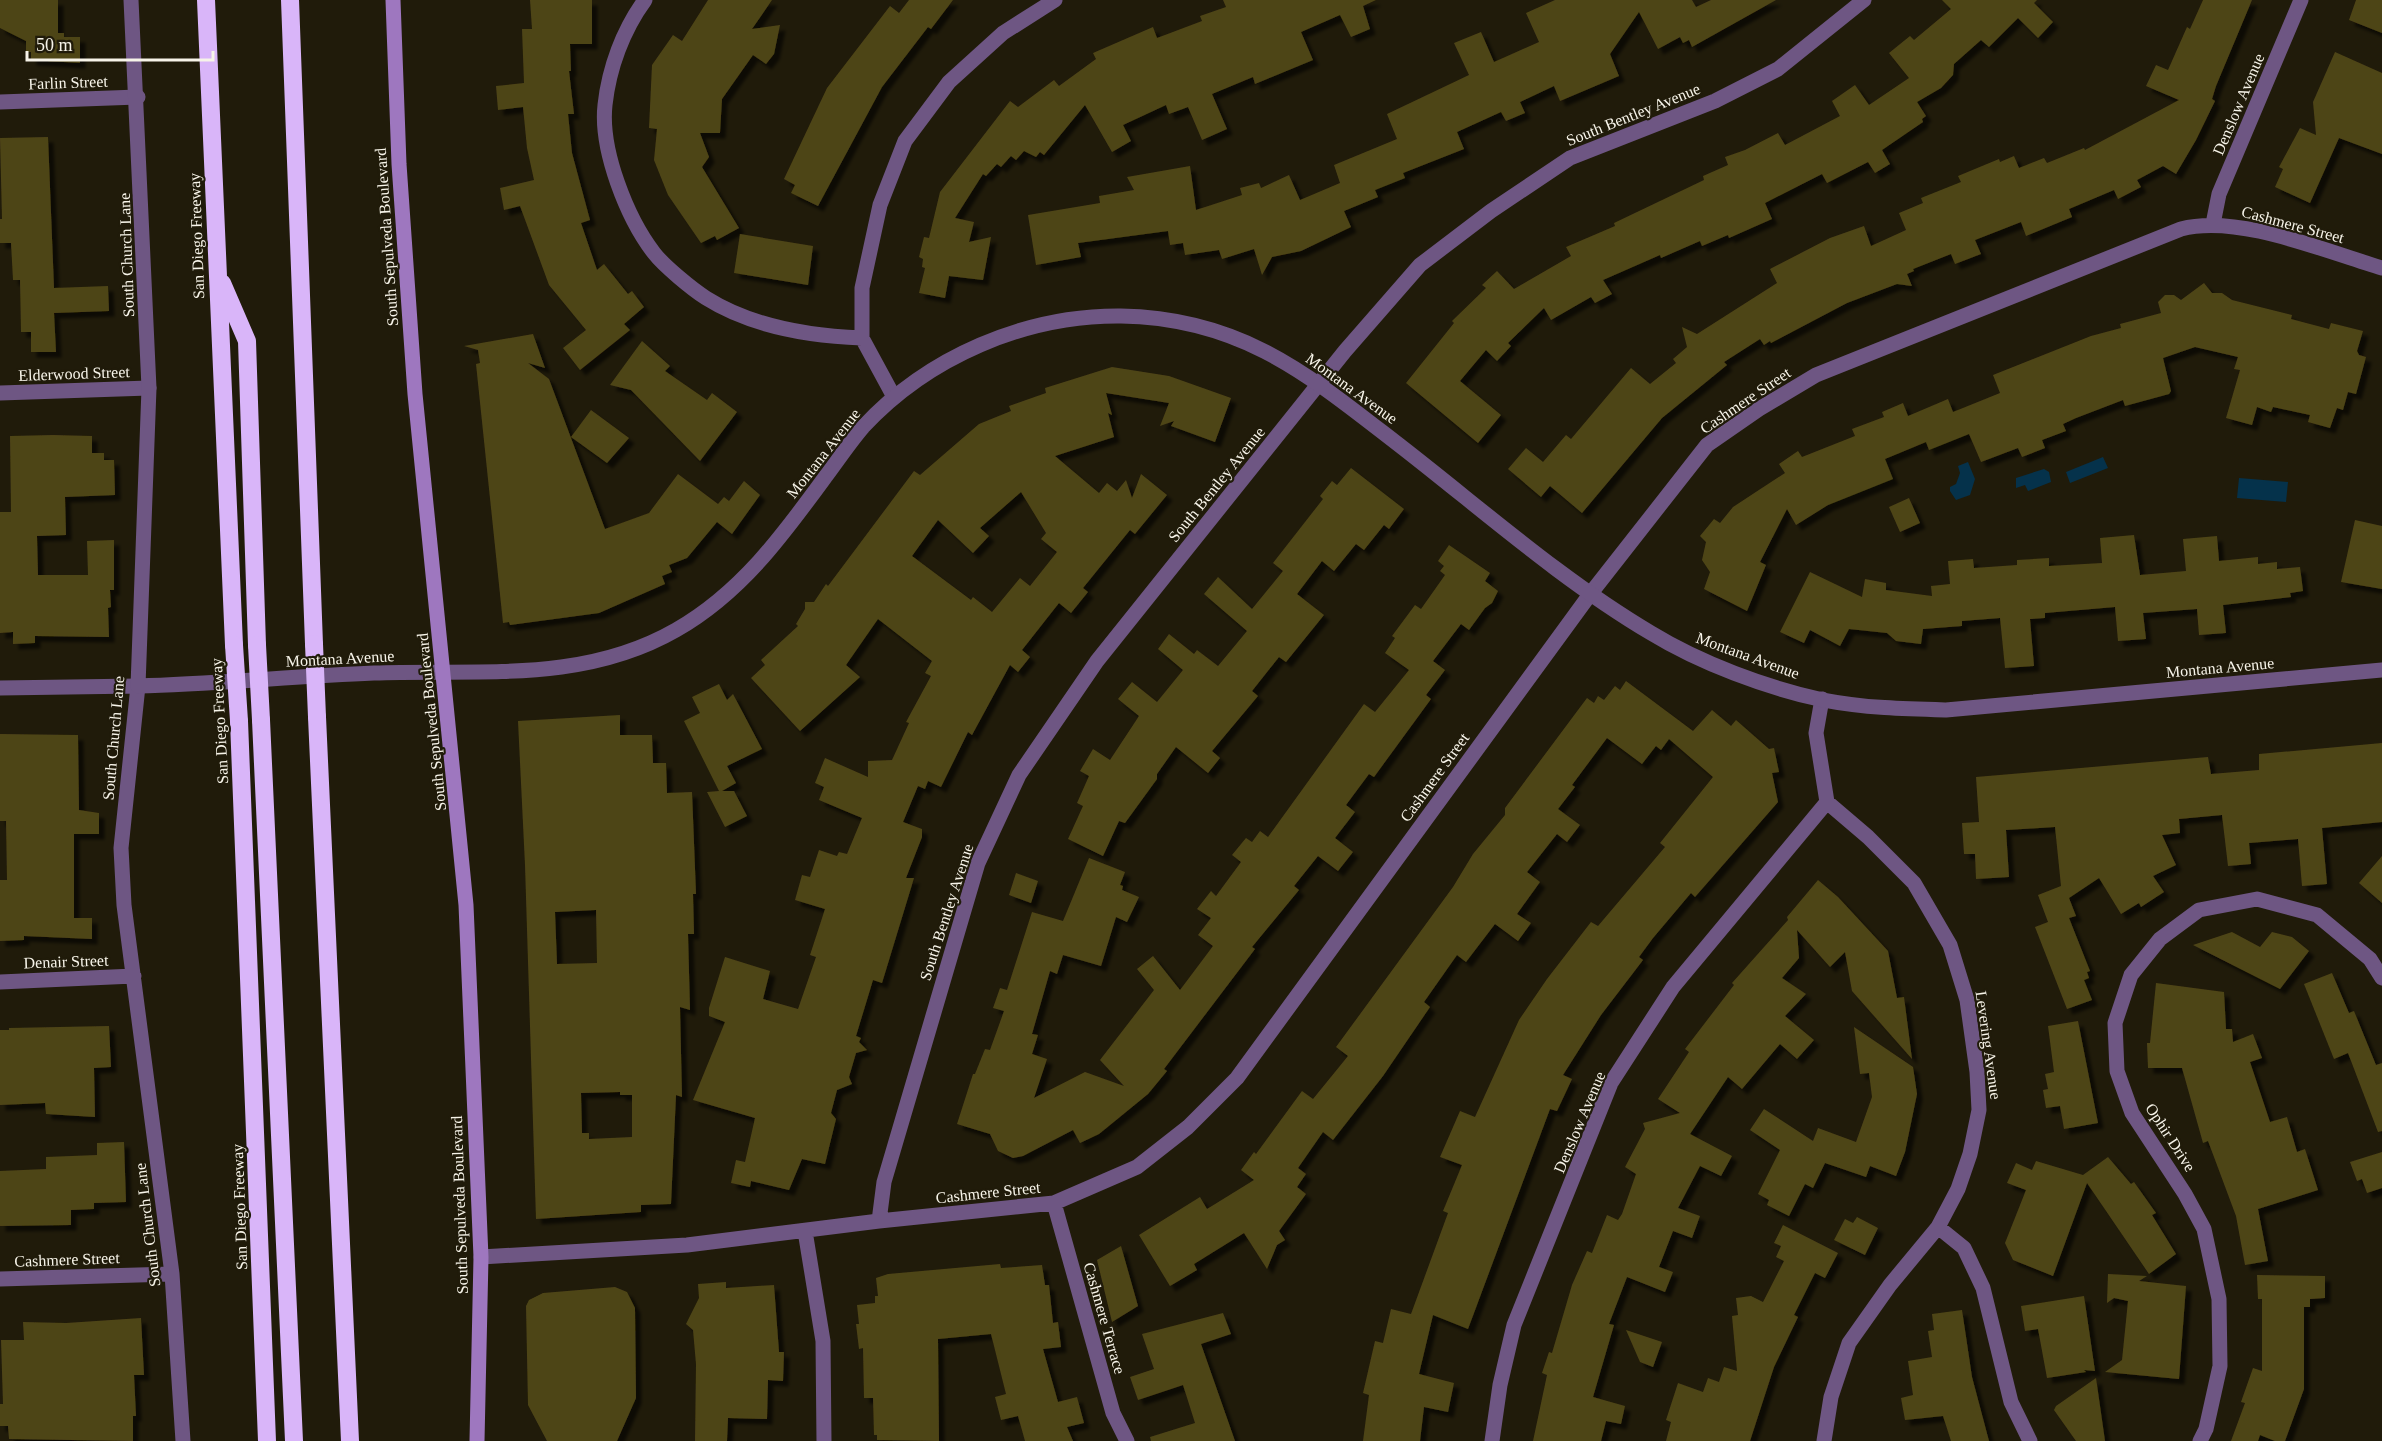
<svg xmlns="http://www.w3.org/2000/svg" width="2382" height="1441" font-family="Georgia,serif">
  <defs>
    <filter id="shadow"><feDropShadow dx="5.5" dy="5.5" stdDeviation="1.5" flood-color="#0009"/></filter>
  </defs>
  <rect width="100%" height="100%" fill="#201b0a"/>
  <path fill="#05324b" d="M2103,457L2108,468L2070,483L2066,472Z
    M1968,462L1975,479L1970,495L1956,500L1950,491V487L1956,484L1960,473L1958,466Z
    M2044,469L2049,472L2051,482L2028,491L2025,485L2016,488V478Z
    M2239,478L2288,482L2286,502L2237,498Z"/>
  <path fill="#4e4417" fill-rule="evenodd" filter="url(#shadow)" d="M0,0H58V33H64V37H80V63L31,60V52H26V41L0,28Z
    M530,0H592V44H570L571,71H569L574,114H568L572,153L590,220L581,223L597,270L604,264L628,294L632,291L644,307L624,324L630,330L580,370L563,348L586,330L549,285L520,206L504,210L500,188L534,180L527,148L523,107L498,110L496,86L524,83L522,29H532Z
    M708,0H772L752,29L780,25L774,54L766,64L753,55L722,99L720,133H700L709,157L702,167L739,228L717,240L715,236L701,243L668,195L654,160L657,129L649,128L652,65L673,35L682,41Z
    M909,0H953L931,29L928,27L882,87L818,206L791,193L795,185L784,179L827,88L890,6L899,13Z
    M1223,0H1376L1363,6L1370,29L1351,37L1340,15L1301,32L1313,60L1255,84L1253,77L1212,94L1227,129L1202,140L1188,107L1169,114L1166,105L1123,125L1131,141L1112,152L1085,105L1044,155L1040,152L1036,157L1024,151L1016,160L1011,156L1001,167L997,164L986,176L983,174L955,218L974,222L969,242L991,237L983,280L949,276L945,298L919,293L925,268L922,267L923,259L919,257L924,237L929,238L940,192L1010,101L1018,107L1054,80L1059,86L1096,59L1093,53L1153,27L1157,38L1202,21L1200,16L1226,7Z
    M1555,0H1692L1696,7L1711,0H1776L1692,47L1689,40L1683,43L1680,37L1658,49L1639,12L1610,54L1619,76L1560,101L1554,86L1520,102L1525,113L1506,121L1501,112L1457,132L1464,149L1403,173L1405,178L1375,190L1378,197L1344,211L1351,227L1301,251L1272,257L1262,275L1254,249L1222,259L1219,250L1185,255L1183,243L1170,245L1168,231L1078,243L1081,257L1036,265L1028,215L1100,203L1099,196L1134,190L1127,177L1190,166L1196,210L1242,195L1240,188L1259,183L1261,188L1289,175L1300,200L1340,183L1334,165L1397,139L1387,114L1469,75L1454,43L1481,32L1494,62L1539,42L1526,13Z
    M1942,0H2037L2034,3L2053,22L2038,38L2018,18L1989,47L1981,40L1954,64L1953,75L1941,88L1917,102L1926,116L1922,119L1923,122L1882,150L1890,164L1875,173L1868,162L1827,183L1822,174L1765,203L1772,219L1729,238L1728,235L1702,246L1700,241L1661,258L1660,255L1603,280L1612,294L1595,303L1591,297L1551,320L1544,308L1508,343L1511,346L1497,361L1486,350L1460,381L1501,415L1478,443L1406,383L1454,323L1452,321L1486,288L1482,285L1497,271L1514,289L1571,256L1566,247L1615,226L1614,223L1704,180L1703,176L1728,165L1725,157L1745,150L1778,133L1785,145L1840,116L1832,101L1855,85L1869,105L1909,78L1889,53L1910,36L1914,40L1951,9Z
    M2203,0H2252L2216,86L2212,99L2215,101L2196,140L2176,174L2163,166L2137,180L2141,187L2118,199L2114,190L2069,209L2072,217L2026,236L2021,222L1975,240L1981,254L1955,264L1951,254L1913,269L1914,271L1907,274L1912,286L1897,284L1847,303L1771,343L1770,341L1764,345L1760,339L1724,362L1727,365L1662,418L1582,513L1550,486L1541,497L1508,469L1526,448L1543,462L1566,435L1571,439L1631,368L1650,384L1676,363L1673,359L1687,347L1682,327L1697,334L1777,283L1770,269L1830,238L1864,226L1871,246L1906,230L1899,213L1923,203L1921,198L1961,182L1958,176L1999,159L2000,162L2014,156L2019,168L2044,158L2047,163L2084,148L2085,150L2179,100L2146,86L2156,65L2168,70L2187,27L2190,29Z
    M2356,0H2382V33L2349,20Z
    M2335,52L2382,73V154L2339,138L2310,203L2275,187L2283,169L2279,167L2300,128L2316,135L2313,102Z
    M48,137L54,288L108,286L109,311L54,313L56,352H31V332H21L20,280H13L11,243H0V219H2L0,138Z
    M740,234L813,246L808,285L734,273Z
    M2204,283L2212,293H2222L2232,300L2292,315L2291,319L2329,329L2331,323L2363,331L2357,351L2359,355L2366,357L2356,394L2348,392L2343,410L2337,408L2330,428L2308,422L2310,415L2273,407L2271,412L2257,407L2252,425L2226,418L2240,370L2234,369L2238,357L2195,347L2163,358L2171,391L2169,394L2125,406L2123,400L2076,418L2063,424L2066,431L2042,440L2045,448L2022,457L2018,448L1981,462L1969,434L1929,450L1926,442L1885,459L1893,479L1828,505L1796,525L1787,509L1760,562L1766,565L1747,611L1704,589L1710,572L1702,560L1706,542L1700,536L1714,519L1720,523L1733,507L1785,473L1779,464L1798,451L1802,457L1855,436L1852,429L1884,417L1882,412L1903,403L1908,416L1948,399L1953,412L2000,393L1993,375L2091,336L2121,328L2120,324L2161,313L2158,302L2165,295H2174L2181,300Z
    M533,334L545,368L528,363L549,379L605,529L649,513L678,474L718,504L724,497L729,501L744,481L760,495L732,534L717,522L687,558L669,565L672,572L662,576L665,584L599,613L510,625L509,622L503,623L476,364L480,363L478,350L464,346Z
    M642,341L670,366L665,371L707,400L712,393L737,412L700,461L631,390L610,385Z
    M1112,367L1169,376L1231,398L1215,442L1171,426L1174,421L1160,426L1169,403L1106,393L1112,415L1108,413L1114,437L1055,456L1099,493L1107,483L1117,491L1126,480L1132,498L1141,474L1167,495L1135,534L1130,530L1083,588L1088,592L1071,613L1059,603L1022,650L1030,657L1018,672L1010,665L972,735L968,732L941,787L928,781L925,789L918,786L903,822L922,829V837L906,878H914L882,983L873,980L856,1036L861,1038L859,1042L867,1050L856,1053L849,1077L852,1084L837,1090L831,1113L836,1119L825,1164L802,1159L789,1190L751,1181L750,1187L731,1183L736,1160L745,1162L755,1118L693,1100L725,1022L709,1016V1008L725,957L770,971L763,999L798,1009L816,957L810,955L825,909L795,900L802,875L810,877L819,850L837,856L839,852L847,854L862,818L819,800L824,787L815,783L825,758L868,777V761L892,760L909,723L906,722L931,676L925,673L932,661L878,619L846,665L860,677L800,731L751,678L765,665L761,660L798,626L796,624L805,609V602H814L826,584L828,586L914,471L920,475L979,424L1011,411L1009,406L1046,393L1045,388ZM1021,492L1046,533L1041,539L1057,552L1030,586L1020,578L992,612L973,597L971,600L912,556L938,520L973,553L989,536L980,528Z
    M591,410L629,438L607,463L571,437Z
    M53,435L92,436V453H104V460H114L115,495L65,497L66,535L37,536L38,575H88L87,541L114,540V590H110L111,607L108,608L109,637L35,636V643L13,644V632L0,633V512H11L10,436Z
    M1351,468L1404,509L1389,529L1384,525L1364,550L1356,544L1334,571L1322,561L1297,594L1324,615L1286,662L1279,657L1252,691L1258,696L1212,751L1220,758L1208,773L1176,747L1157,774V779L1125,823L1119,821L1103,856L1068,839L1083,806L1077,803L1089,776L1080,771L1093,749L1110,760L1139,716L1118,699L1132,682L1157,702L1183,670L1158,649L1169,634L1194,654L1197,650L1218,666L1247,631L1204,594L1218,577L1252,609L1283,571L1273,563L1323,499L1320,496L1332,481L1337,485Z
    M1909,498L1920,523L1900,532L1889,507Z
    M2355,520L2382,526V589L2341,582Z
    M2134,535L2140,575L2186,571L2183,539L2217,536L2219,561L2258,557V564L2277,562V569L2300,567L2303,591L2290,593L2291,597L2223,605L2226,633L2199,635L2197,609L2143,613L2146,639L2118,641L2115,607L2045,613V618L2030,619L2034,666L2005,668L2000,618L1962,621V626L1923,629L1921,644L1896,641L1887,633L1849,629L1840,646L1810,630L1804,643L1780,632L1810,572L1862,597L1865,579L1886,583V590L1932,596L1931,586L1950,584L1948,561L1973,559L1974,568L2017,565V560L2049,558V566L2102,563L2100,538Z
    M1449,545L1490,573L1485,581L1498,591L1492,603L1485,608L1469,630L1461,624L1433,661L1445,670L1426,695L1431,699L1374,777L1369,774L1346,805L1355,812L1335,838L1353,852L1338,871L1318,856L1294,886L1299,890L1252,947L1255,949L1164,1069L1167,1071L1148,1094L1099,1134L1080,1143L1073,1130L1023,1156L1013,1158L998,1151L990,1134L957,1124L973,1074H975L985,1049L990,1050L1004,1011L993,1008L1000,988L1007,990L1032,912L1063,921L1089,858L1125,872L1120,885L1123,886L1122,890L1139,897L1127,922L1116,917L1101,966L1063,955L1057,974L1050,971L1032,1034L1038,1035L1032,1054L1047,1059L1034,1098L1085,1072L1124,1086L1100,1060L1154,990L1137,969L1153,956L1180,990L1213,946L1198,935L1211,918L1197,909L1211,891L1216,896L1241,862L1232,855L1246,838L1252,842L1260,831L1268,837L1364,704L1375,712L1409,670L1385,653L1395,638L1392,636L1415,605L1421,609L1445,575L1440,571L1444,566L1438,561Z
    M1626,681L1693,731L1712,710L1731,726L1736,720L1769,749L1774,748L1779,772L1772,773L1778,802L1695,897L1691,893L1653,938L1639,957L1643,960L1601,1015L1563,1075L1572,1079L1557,1111L1550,1109L1468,1329L1433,1315L1419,1374L1454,1383L1448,1412L1424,1407L1420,1441H1363L1369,1395L1363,1393L1375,1341L1383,1343L1391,1309L1411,1314L1448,1213L1443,1211L1462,1165L1440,1157L1460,1111L1475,1117L1519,1020L1547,979L1591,922L1598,926L1665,847L1660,843L1713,777L1669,739L1661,750L1656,746L1642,764L1607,738L1572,785L1575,787L1558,809L1580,825L1567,842L1557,834L1527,872L1540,882L1517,914L1531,923L1518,941L1495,924L1466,962L1457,955L1424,1002L1430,1007L1383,1076L1333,1140L1323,1132L1298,1168L1306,1174L1297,1187L1306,1194L1279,1231L1285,1240L1277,1245L1267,1269L1244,1233L1194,1264L1197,1270L1170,1286L1139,1235L1200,1197L1207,1209L1254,1180L1241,1170L1254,1152L1256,1154L1302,1091L1313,1099L1348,1056L1336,1047L1453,887L1473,854L1505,815V808L1578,710L1587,698L1594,703L1598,696L1604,700L1615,686L1620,690Z
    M719,684L727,700L733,694L762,749L727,766L736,783L722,791H734L747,816L725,827L707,792L719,791L684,721L700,713L692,697Z
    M620,715V735H652L653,763H666L667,793L692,792L696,894H693L694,934H688L690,1010L680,1007L682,1097L676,1095L671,1204L641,1205V1212L536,1219L525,865L518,721ZM596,910L597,963L557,964L555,912ZM620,1092V1095H632V1137L589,1139V1133H582L581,1093Z
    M0,734L78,735L79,810L99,813V834H74V918H92V939L24,936V940L0,941V880H7L6,821H0Z
    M2382,743V822L2322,828L2327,884L2302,886L2298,839L2249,843L2251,864L2228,866L2222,815L2179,819L2180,833L2162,835L2176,865L2153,876L2164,892L2141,907L2139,903L2121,914L2099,878L2069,898L2076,916L2069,918L2090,971L2087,972L2089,978L2084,980L2092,1000L2067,1009L2035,927L2048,922L2038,895L2061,886L2055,827L2006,830L2009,877L1976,879L1975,854H1964L1962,823L1979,822L1976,777L2208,757L2211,774L2259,770V754Z
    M2382,856V903L2359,883Z
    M1016,873L1038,881L1031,903L1009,895Z
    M1818,880L1838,897L1888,951L1897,998L1904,997L1912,1059L1852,991L1845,952L1830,967L1797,930L1799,958L1782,978L1806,994L1785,1016L1814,1040L1797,1059L1780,1044L1742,1089L1728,1077L1690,1134L1732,1156L1721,1176L1700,1166L1678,1208L1700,1216L1692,1238L1673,1231L1659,1267L1673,1272L1665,1292L1627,1277L1609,1324L1614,1325L1593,1397L1625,1406L1621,1424L1606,1421L1601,1441H1533L1547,1375L1542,1373L1549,1352L1552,1353L1572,1285L1587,1251L1592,1253L1607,1215L1618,1220L1622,1214L1636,1174L1625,1167L1645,1129L1643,1123L1680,1113L1658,1099L1689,1052L1685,1049L1734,985L1732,983L1788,920L1787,917Z
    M2232,932L2260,947L2272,932L2292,937L2309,951L2280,989L2193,945Z
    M2332,973L2349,1013L2354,1011L2376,1065L2382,1063V1131L2378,1132L2348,1053L2334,1059L2304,984Z
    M2156,983L2224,992L2226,1029H2232L2233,1042L2253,1034L2262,1058L2250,1062L2270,1122L2287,1117L2297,1152L2305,1149L2318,1190L2258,1209L2268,1261L2245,1265L2236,1216L2208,1141L2203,1143L2182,1068H2148L2147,1043H2150Z
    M2078,1021L2098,1123L2064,1129L2060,1106L2046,1108L2043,1090L2048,1089L2045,1074L2054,1072L2048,1026Z
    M109,1026L111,1067L94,1068L95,1117L46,1114L45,1103L0,1105V1030H9V1028Z
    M1854,1027L1913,1067L1917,1094L1905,1152L1896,1176L1870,1166L1866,1177L1825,1163L1813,1188L1805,1184L1789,1216L1767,1205L1769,1200L1758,1194L1780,1150L1750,1130L1764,1109L1813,1141L1818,1128L1856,1142L1872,1097L1869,1073L1860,1074Z
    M124,1142L126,1202L94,1203V1209L71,1210V1225L0,1226V1171L46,1169V1157L97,1155V1143Z
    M2382,1152V1188L2367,1193L2362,1179L2357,1181L2350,1162Z
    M2108,1157L2131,1184L2134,1182L2156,1213L2152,1215L2176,1254L2149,1274L2087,1183L2053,1276L2013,1260L2005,1243L2026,1190L2007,1183L2016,1163L2032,1170L2036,1161L2083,1175Z
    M1857,1217L1878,1228L1865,1255L1834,1240L1845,1219L1853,1223Z
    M1783,1225L1838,1253L1825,1278L1815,1273L1794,1315L1798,1317L1774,1367L1750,1441H1666L1671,1422L1666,1420L1678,1383L1703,1392L1708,1378L1719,1382L1724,1367L1737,1371L1732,1316L1738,1315L1736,1298L1751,1296L1763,1302L1784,1261L1776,1257L1781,1246L1774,1243Z
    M1121,1246L1138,1306L1112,1322L1097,1260Z
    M1000,1264L1001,1268L1042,1265L1045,1285H1049L1053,1323L1058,1322L1061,1347L1043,1349L1058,1402L1077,1397L1084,1423L1067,1427L1073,1441H1025L1018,1416L1001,1420L995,1397L1006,1394L991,1334L938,1339L939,1441L877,1440V1435H874L873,1398H864L863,1348L859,1349L856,1324H859L857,1305L875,1303V1296H878L876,1278L888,1274Z
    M2108,1274L2147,1276L2139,1281L2186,1286L2179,1379L2105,1372L2122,1360L2128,1301L2114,1298L2107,1303Z
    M2257,1275L2325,1276V1298L2310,1299V1307H2304V1389L2285,1441H2275L2260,1435L2258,1441H2231L2245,1403L2241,1402L2253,1368L2262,1371V1299H2258Z
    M726,1282V1288L774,1285L779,1352H784L783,1381L768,1380L767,1419L728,1418L727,1441H695L696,1364L693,1330L686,1324L699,1298L698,1284Z
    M615,1287L627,1292L635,1308L636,1398L617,1441H547L528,1405L526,1306L529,1300L543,1293Z
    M2084,1296L2095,1371L2084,1370L2086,1372L2047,1378L2038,1329L2025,1331L2021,1306Z
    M1962,1310L1972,1377L1989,1441H1951L1943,1416L1905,1420L1901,1398L1913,1395L1908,1361L1932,1357L1928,1331L1934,1330L1932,1314Z
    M1223,1313L1231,1334L1201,1344L1235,1441H1151L1150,1437L1195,1423L1183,1385L1138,1400L1130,1377L1154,1369L1142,1334Z
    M141,1318L144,1375H134L136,1416H133V1441L9,1439L8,1426H0V1404H3L1,1340H24L23,1322L66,1323Z
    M1626,1330L1662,1342L1653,1367L1640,1362Z
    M2096,1378L2105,1441H2076L2054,1410L2056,1406Z"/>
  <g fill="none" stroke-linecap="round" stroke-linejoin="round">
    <path stroke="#6e5683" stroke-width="15" d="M645,0C623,30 609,68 605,105C600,150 627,218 654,253C664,266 692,289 706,298C752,327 809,336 862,338
      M0,102L138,97
      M2213,224L2219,194L2301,0
      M0,393L149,388
      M894,397L862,338V288L880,205L905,141L949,82L1003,33L1055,0
      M0,688L138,686L121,848L124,905L172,1274L183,1441
      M1822,699L1816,733L1827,802L1868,837L1914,883L1950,945L1967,1000L1977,1072L1979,1110L1970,1154L1958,1189L1938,1227L1890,1285L1849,1343L1831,1397L1824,1441
      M0,982L134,976
      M1054,1203L1113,1413L1127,1441
      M879,1221L884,1182L978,863L1019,775L1097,661L1345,351L1420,265L1491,211L1570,158L1715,101L1778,69L1864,0
      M1938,1227L1964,1248L1983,1288L2011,1402L2030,1441
      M805,1231L823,1341L824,1441
      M481,1257L687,1245L879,1221L1054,1203L1137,1167L1188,1127L1237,1078L1591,593L1707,445L1759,409L1816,375L2181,229C2239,214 2324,251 2382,268
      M0,1279L172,1274
      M1492,1441L1500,1385L1514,1325L1611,1083L1673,987L1827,802
      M2200,1441L2206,1429L2220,1366L2219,1299L2204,1229L2185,1194L2132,1113L2117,1071L2115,1023L2131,975L2160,939L2199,910L2257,899L2317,915L2370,959L2382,978"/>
    <path stroke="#6e5683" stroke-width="15" d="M131,0L149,388L138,686C217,684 295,676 374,673C478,669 582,684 676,630C741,593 783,535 826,476C838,460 850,442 863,427C928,357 1025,315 1121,316C1244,318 1311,377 1403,448C1484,511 1563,581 1651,633C1700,663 1767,688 1823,700C1864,708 1906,709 1946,710L2382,670"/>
    <path stroke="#9e77bf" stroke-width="15" d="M393,0L399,164L415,394L466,905L481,1257L477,1441"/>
    <path stroke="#d9b5f9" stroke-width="18" d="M206,0L234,645
      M290,0L314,644
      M222,283L247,341L257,645
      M317,717L350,1441
      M261,720L294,1441
      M239,721L267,1441"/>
    <path stroke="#d9b5f9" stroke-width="18" d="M314,644L317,717
      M234,645L239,721
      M257,645L261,720"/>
  </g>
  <g text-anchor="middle" stroke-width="4.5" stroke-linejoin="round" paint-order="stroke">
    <g font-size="16" fill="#f7f4e9" stroke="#201b0a">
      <text transform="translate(68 82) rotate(-2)" y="6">Farlin Street</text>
      <text transform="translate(2238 104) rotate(-67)" y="6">Denslow Avenue</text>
      <text transform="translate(1633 114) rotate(-22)" y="6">South Bentley Avenue</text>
      <text transform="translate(2293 224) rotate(15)" y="6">Cashmere Street</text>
      <text transform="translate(196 236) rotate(-92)" y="6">San Diego Freeway</text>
      <text transform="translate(386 237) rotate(-94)" y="6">South Sepulveda Boulevard</text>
      <text transform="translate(126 255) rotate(-92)" y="6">South Church Lane</text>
      <text transform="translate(74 373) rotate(-2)" y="6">Elderwood Street</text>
      <text transform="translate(1352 388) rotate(36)" y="6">Montana Avenue</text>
      <text transform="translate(1745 400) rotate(-34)" y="6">Cashmere Street</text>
      <text transform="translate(823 453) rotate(-52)" y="6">Montana Avenue</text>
      <text transform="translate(1216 484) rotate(-51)" y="6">South Bentley Avenue</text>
      <text transform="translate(1748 655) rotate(20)" y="6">Montana Avenue</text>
      <text transform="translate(340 658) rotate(-3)" y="6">Montana Avenue</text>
      <text transform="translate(2220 667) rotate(-5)" y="6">Montana Avenue</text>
      <text transform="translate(219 721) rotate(-93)" y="6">San Diego Freeway</text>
      <text transform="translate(431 722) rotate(-96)" y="6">South Sepulveda Boulevard</text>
      <text transform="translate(113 738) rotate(-85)" y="6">South Church Lane</text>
      <text transform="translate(1434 777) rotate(-54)" y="6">Cashmere Street</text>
      <text transform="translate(946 912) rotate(-72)" y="6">South Bentley Avenue</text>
      <text transform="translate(66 961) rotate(-2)" y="6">Denair Street</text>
      <text transform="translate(1989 1045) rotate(82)" y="6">Levering Avenue</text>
      <text transform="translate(1579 1122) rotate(-67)" y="6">Denslow Avenue</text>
      <text transform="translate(2171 1137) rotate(57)" y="6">Ophir Drive</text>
      <text transform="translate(988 1192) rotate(-6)" y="6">Cashmere Street</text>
      <text transform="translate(459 1205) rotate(-92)" y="6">South Sepulveda Boulevard</text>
      <text transform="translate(239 1207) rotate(-92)" y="6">San Diego Freeway</text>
      <text transform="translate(147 1225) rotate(-97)" y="6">South Church Lane</text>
      <text transform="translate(67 1259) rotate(-2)" y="6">Cashmere Street</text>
      <text transform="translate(1105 1318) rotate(74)" y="6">Cashmere Terrace</text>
    </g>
  </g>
  <path d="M27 51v9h186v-9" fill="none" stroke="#f7f4e9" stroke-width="3"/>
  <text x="36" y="51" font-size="18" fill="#f7f4e9" stroke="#201b0a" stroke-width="4.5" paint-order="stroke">50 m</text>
</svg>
